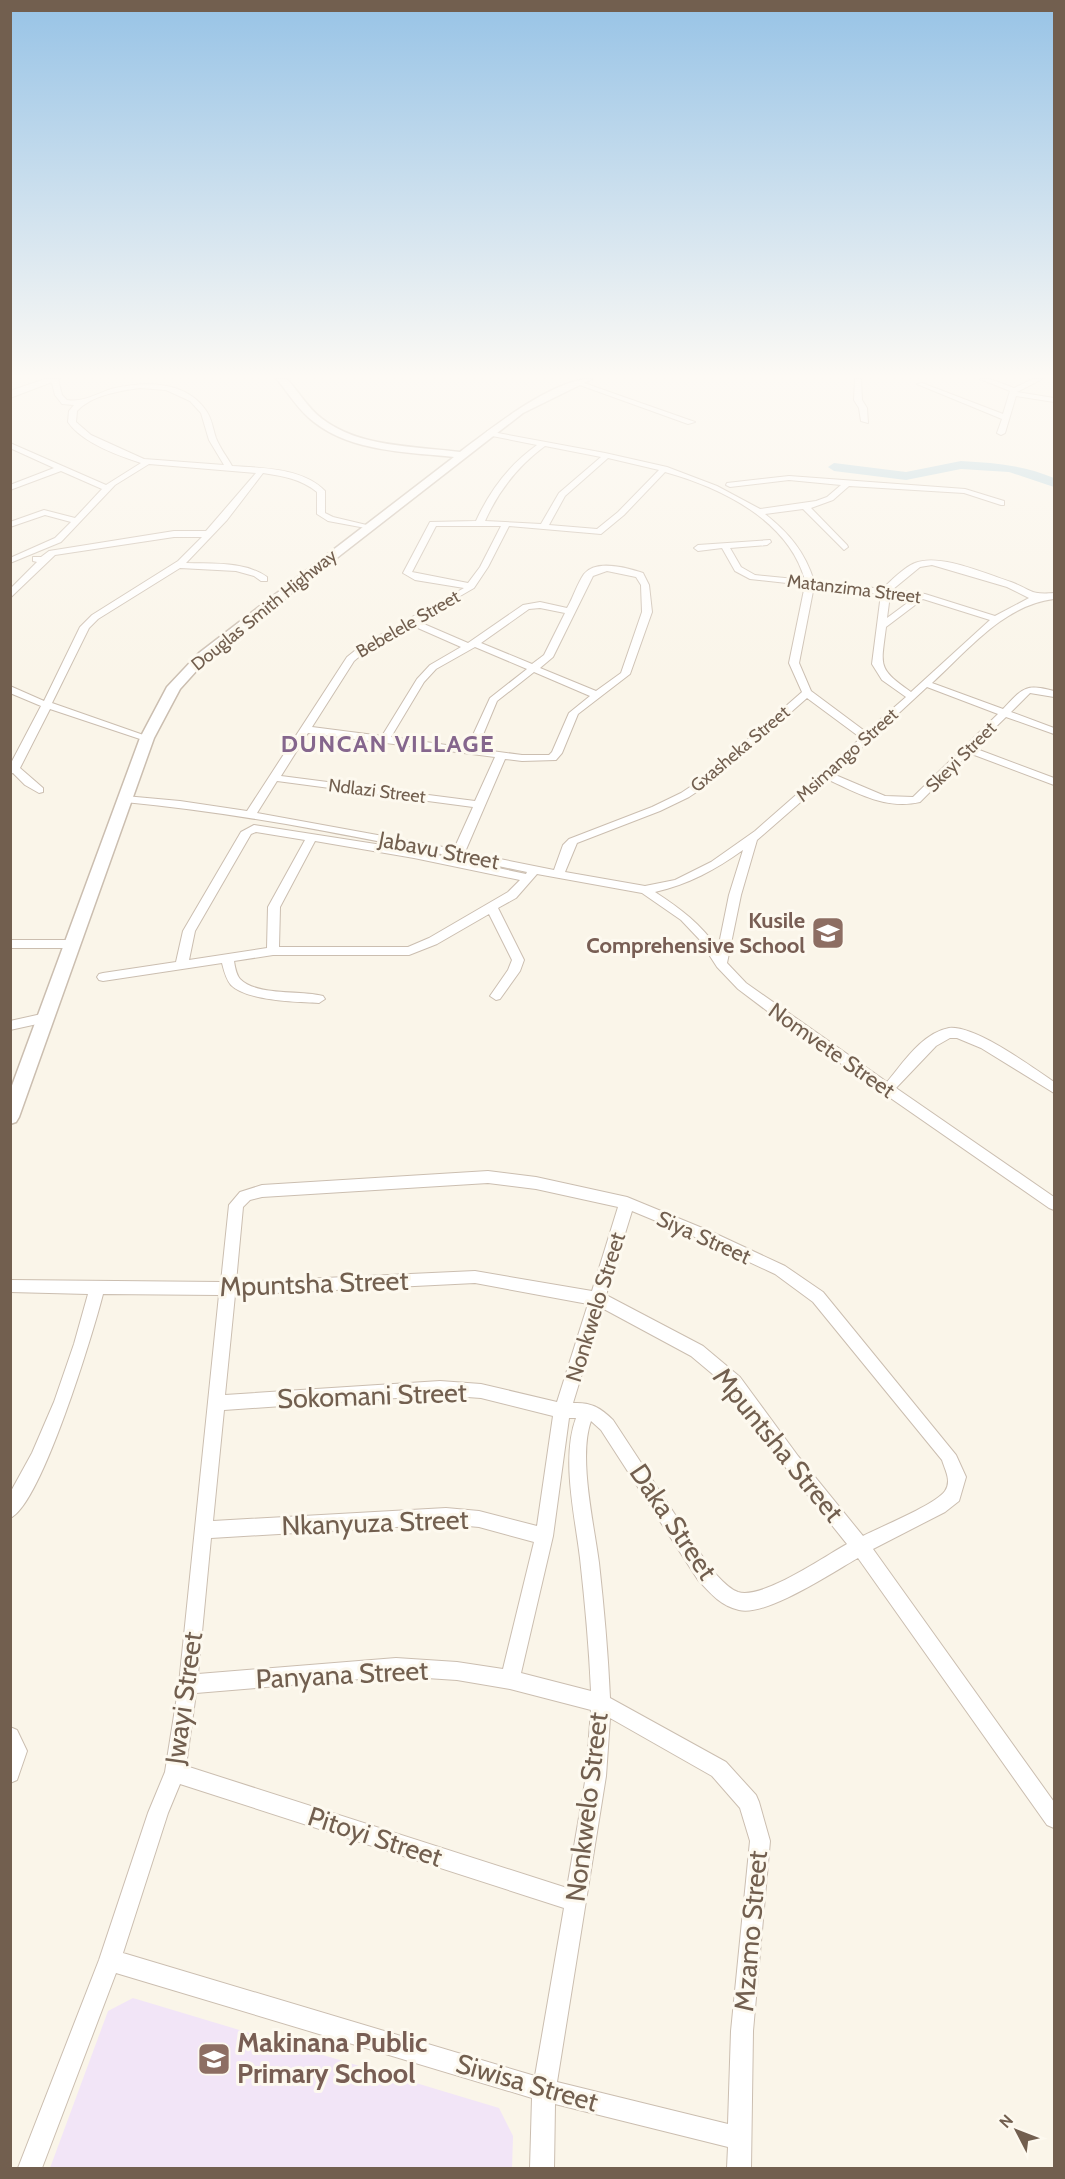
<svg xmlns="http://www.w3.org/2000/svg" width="1065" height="2179" font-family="Cabin,sans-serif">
  <rect width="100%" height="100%" fill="#faf5e9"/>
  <path fill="#f2e5f7" d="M133,1998L499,2108L513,2136L512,2168H50L108,2011Z"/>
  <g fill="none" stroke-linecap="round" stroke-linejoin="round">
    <path fill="#bfd9e2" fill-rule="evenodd" d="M961,461C994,463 1024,465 1054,478V487L1009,472L961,469L906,480L834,471L828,467L834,463L906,472Z"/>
    <g stroke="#cbbeb0" stroke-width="2">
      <path id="minor" d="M51,379H58L62,395L67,400C84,403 99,392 115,388C147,381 187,381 207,412C212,420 213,429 216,438C220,448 227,457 232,466C262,468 303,468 325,491V513L333,517L375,527L371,529L328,521L317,514V492C301,479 283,476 263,473L227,520L186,563C213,564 244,561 267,577V581H261L254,576L236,571L180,568L98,619L89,628L52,703L152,738L147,741L143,740L50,709L20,768L43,788V792L39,793L25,785L13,773L10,774V765L41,706L10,693V686L44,701L80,627L92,615L178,561L202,537H174L55,555L10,598V589L37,562L33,561V557H41L49,551L174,531H206L256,473L149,464L115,485L61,542L10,563V558L55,538L71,522L45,515L10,527V522L44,510L75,518L102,489L61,471L10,490V485L54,468L10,448V443L106,485L141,463C119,456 81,442 68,422L69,411L74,405L62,404L55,395ZM140,388L166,390L190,401L201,413L209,440L224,465L144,459L91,435L76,422L77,411C92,395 119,391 140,388Z
        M855,379H861L862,400L867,408L868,423L861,421L859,408L854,400Z
        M980,379H990L1014,388L1033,379H1042L1017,392L1054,398V402L1016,396L1005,433L1001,435L997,433L1002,419L917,384L922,383L1003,414L1010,391Z
        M577,382H581L695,422L688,424L577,384Z
        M487,431L605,453L667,467L717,486L760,509L816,501L827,497L841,485L789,480L730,487L726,485L727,483L789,476L965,489L1004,501V505H1001L964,493L849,486L833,500L811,508L847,545L848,547L844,550L803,509L765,514C789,533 805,552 814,581L882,589C891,581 904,567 915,563C940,553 986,574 1011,582C1032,590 1029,595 1054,593V599C1004,605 968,650 932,683L1003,709C1023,688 1025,683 1054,691V697L1030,693L1011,712L1054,728V734L1006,717L974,748L1054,778V785L969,753L920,802C886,810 857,793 827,779L757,840L741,895L727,963L746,983L887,1082C903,1063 922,1033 949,1028C975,1025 1032,1067 1054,1082V1093L981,1048L957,1038H950L936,1046L896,1088L1054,1197V1210L1049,1208L791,1029L738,989L717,967L699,939L681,920L642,893L537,874L516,898L498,908L524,960L520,971L500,999L496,1000L490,996L508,970L512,960L489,914L437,944L409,955H273L234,961C235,967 236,974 240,979C256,996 302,990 323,996L325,999L319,1003C297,1002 247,1001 231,985C226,979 224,971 222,963L103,981L99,980L97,977L99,974L103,973L176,962L183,931L241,832L254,825L414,850L526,874L527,872C394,844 260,815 125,802L120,799L125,796L180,801L247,811L347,657L362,645L464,588L415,580L403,573L430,522L476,521C490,490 510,464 537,445L487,435ZM545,446L601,457L559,493L541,524L485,521C499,490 518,466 545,446ZM608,458L659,470L618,512L597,529L549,525L565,496ZM665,472C722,488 788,520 805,580L755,575L741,567L730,548L767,545L771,542L770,540L698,545L694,548L698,551L722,548L735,571L750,579L805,585L789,663L802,692L705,777L681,793L652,807L569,839L563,845L554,870L465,852L505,759L522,761L556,760L562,753L578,714L630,674L652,612L649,585L643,573C628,568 596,559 584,574C577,584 573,598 567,608L540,602L523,605L468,643L417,621L474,588L488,567L509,526L601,534L624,515ZM436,526H501L480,567L468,583L412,572ZM932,565L1007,587L1029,598L995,616L925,594L892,590L920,567ZM607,571L636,577L641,585L642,612L621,673L596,691L540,668L553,657L593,576ZM814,586L881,594L872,664L882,680L906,697L866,732L811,691L799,663ZM890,595L914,598L887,618ZM923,599L990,620L911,692C877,668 881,667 886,627ZM540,608L565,613L544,655L532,664L481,643L529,609ZM411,625L461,647L430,665L417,679L382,736L312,727L354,661L368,649ZM475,647L527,669L490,698L467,748L391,737L424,682L436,669ZM534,672L590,696L569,713L552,752L549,755H522L477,749L497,701ZM927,687L998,714L913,797L885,796L833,774ZM807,698L861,738L755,831L711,862L675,880L645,886L565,872L577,843L660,811L689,797L713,781ZM308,733L495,757L475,801L281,776ZM277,781L473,807L454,849L257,813ZM256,832L305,840L268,907L267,948L189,960L195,931L251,834ZM315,841L414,858L520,880L508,892L429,938L408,947H279L280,907ZM743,850L729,895L718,949C701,924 681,909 655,892C689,884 715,870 743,850Z
        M10,940H73L79,944L73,948H10Z
        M46,1013L51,1015L52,1018L51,1021L10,1030V1021Z
        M488,1171L536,1177L627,1197L712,1232L785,1266L823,1292L956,1455L966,1477L959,1501L945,1512L873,1549L1054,1802V1828L1047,1825L858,1558C833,1572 766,1617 739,1610C721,1606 710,1593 698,1580L601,1430L591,1421C578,1457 594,1524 599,1563C604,1608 608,1653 610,1698L726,1762L756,1795L759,1802L770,1841L753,2031L751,2168H727L728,2147L555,2104L554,2168H530L532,2098L116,1973L42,2168H18L99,1960L148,1813L165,1772L179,1684L219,1295L103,1294C94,1330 41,1506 10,1518V1493L32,1453L54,1402L74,1344L88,1294L10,1292V1280L221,1282L229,1205L240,1192L262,1185ZM488,1183L536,1189L618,1207L592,1291L475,1271L236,1282L243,1207L250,1200L262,1197ZM632,1211L702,1240L775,1274L813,1302L942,1460C945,1470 952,1481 945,1491C935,1505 880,1527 863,1536L798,1456L740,1377L703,1346L606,1295ZM475,1283L588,1304L557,1402L481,1384L440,1381L225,1395L235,1295ZM602,1308L691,1356L728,1387L786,1468L847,1544C825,1556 762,1600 738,1592C727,1588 718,1576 710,1568L613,1420C600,1407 590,1402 573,1403ZM440,1395L481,1398L553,1416L537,1526L479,1511L446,1508L213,1521L224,1410ZM569,1418H576C561,1458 575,1516 580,1558C585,1603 589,1646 591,1691L521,1673L553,1536ZM446,1524L479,1527L534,1542L503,1669L457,1662L396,1658L198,1674L211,1538ZM396,1676L457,1680L510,1689L591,1710L586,1776L567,1888L186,1766L196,1693ZM610,1718L712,1776L740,1808L750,1841L731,2031L728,2124L557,2082L606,1776ZM180,1784L564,1908L535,2076L123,1953L168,1813Z
        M10,1727L17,1730L27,1751L17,1780L10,1783Z"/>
    </g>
    <g stroke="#cbbeb0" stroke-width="3">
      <path id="tertiary" d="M277,379H287C298,391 308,408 321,418C359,448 415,446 460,452C492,428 552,379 592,379L523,413L207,659L180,689L154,738L19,1117L16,1122L10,1124V1091L140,738L167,687L199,653L454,457C408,452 352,452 314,422C300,412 288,393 277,379Z"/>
    </g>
    <g stroke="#cdbfad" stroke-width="2">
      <path id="secondary" d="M45,379H60L10,398V391Z"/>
    </g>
    <use href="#minor" fill="#fff" fill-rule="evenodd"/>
    <use href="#tertiary" fill="#fff" fill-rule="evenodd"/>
    <use href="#secondary" fill="#fff" fill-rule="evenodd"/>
  </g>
  <linearGradient id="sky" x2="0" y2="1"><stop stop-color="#97c3e6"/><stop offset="0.55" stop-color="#fdfaf5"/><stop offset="1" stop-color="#fdfaf5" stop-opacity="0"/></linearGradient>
  <rect width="1065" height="684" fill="url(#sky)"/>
  <defs>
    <g id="school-square" transform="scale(1.725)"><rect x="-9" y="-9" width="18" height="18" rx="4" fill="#8d6e63" stroke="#fdf9ef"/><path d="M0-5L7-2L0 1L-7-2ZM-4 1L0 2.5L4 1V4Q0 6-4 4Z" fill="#fff"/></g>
  </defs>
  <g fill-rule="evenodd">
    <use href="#school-square" x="828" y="933"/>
    <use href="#school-square" x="214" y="2059"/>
  </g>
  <g text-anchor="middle" stroke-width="6" stroke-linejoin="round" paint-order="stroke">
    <g font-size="18" fill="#725f4f" stroke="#fdf9ef">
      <text transform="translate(854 589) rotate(7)" y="6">Matanzima Street</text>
      <text transform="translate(264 610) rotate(-39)" y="6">Douglas Smith Highway</text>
      <text transform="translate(408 624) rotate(-30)" y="6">Bebelele Street</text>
      <text transform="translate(740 749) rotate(-40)" y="6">Gxasheka Street</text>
      <text transform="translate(847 755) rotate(-42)" y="6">Msimango Street</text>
      <text transform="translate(961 757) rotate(-45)" y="6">Skeyi Street</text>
      <text transform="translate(377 791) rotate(7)" y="6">Ndlazi Street</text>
    </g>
    <g font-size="22" fill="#725f4f" stroke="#fdf9ef">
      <text transform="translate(439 850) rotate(11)" y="8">Jabavu Street</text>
      <text transform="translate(832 1050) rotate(35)" y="8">Nomvete Street</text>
      <text transform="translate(704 1237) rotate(24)" y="8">Siya Street</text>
      <text transform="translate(595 1307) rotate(-73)" y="8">Nonkwelo Street</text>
    </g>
    <g font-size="22" font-weight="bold" fill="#785e54" stroke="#fdf9ef" text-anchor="end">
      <text x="805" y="928">Kusile<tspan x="805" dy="25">Comprehensive School</tspan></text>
    </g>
    <g font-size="24" font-weight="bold" letter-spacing="1.5" fill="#85668d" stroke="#fdf9ef">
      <text x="388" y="752">DUNCAN VILLAGE</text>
    </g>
    <g font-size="27" fill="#725f4f" stroke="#fdf9ef">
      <text transform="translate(314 1284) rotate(-2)" y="9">Mpuntsha Street</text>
      <text transform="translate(372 1396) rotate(-2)" y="9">Sokomani Street</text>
      <text transform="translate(778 1445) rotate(51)" y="9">Mpuntsha Street</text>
      <text transform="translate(673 1522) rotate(56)" y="9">Daka Street</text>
      <text transform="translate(375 1523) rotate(-2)" y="9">Nkanyuza Street</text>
      <text transform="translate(342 1675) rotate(-3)" y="9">Panyana Street</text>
      <text transform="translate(184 1698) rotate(-82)" y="9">Jwayi Street</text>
      <text transform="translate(587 1807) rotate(-83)" y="9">Nonkwelo Street</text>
      <text transform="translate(375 1837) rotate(18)" y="9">Pitoyi Street</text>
      <text transform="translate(751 1931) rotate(-85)" y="9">Mzamo Street</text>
      <text transform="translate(527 2083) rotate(16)" y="9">Siwisa Street</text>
    </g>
    <g font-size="27" font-weight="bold" fill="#785e54" stroke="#fdf9ef" text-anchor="start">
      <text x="237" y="2052">Makinana Public<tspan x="237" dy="31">Primary School</tspan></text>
    </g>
  </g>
  <rect width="1065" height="2179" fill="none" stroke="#725f4f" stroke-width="24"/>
  <g transform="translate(1017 2131) rotate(312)" stroke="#fdf9ef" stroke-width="4.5" paint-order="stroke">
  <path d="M0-4.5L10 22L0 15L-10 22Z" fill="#725f4f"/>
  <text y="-9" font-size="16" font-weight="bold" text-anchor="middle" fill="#725f4f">N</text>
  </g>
</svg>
